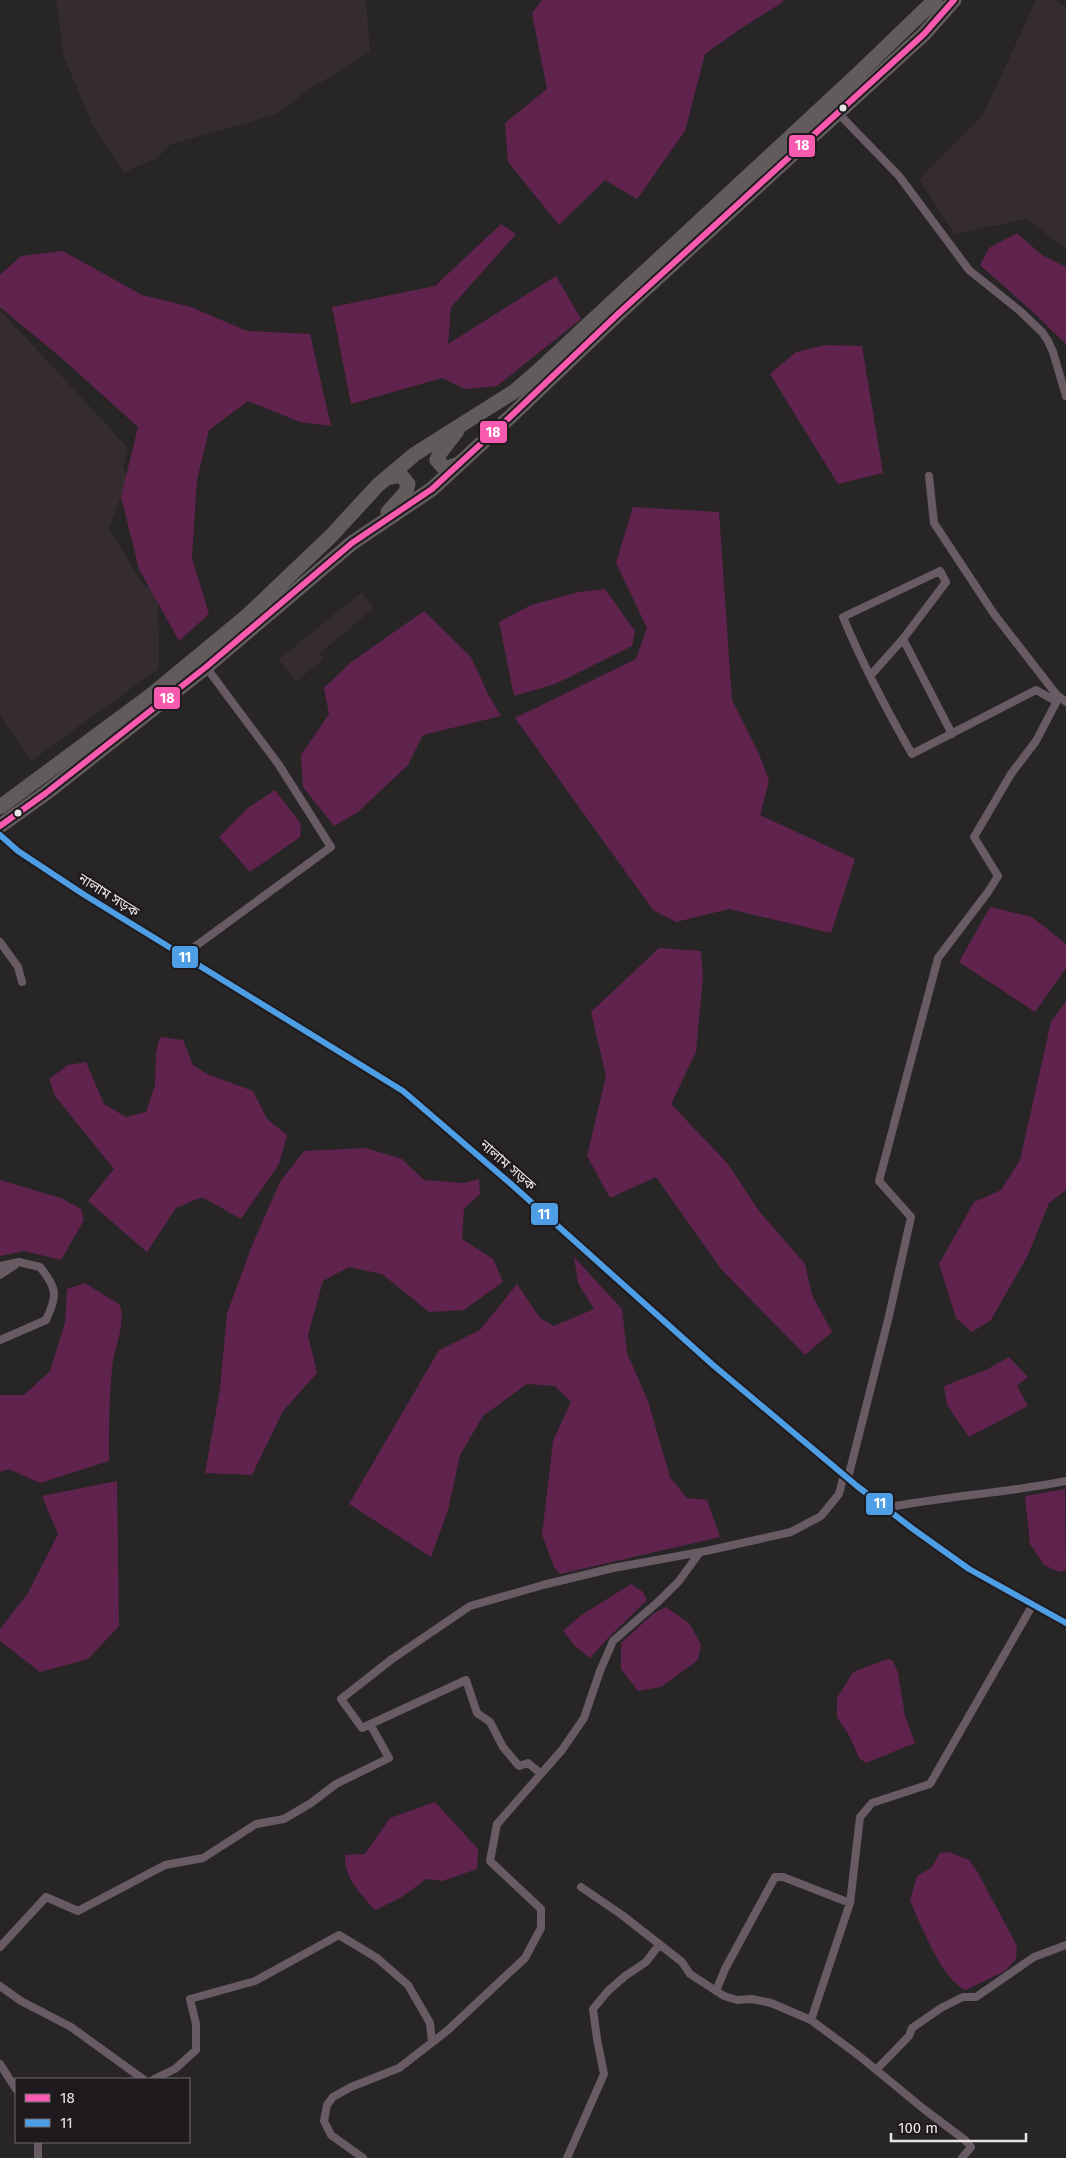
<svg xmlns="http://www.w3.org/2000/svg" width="1066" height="2158" font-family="'Fira Sans','Noto Sans Bengali',sans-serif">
  <rect width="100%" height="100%" fill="#282527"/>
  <path fill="#352c31" d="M56,0H366L370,52L305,92L277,114L171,144L157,158L124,172L93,126L64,57Z
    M1036,0H1056L1066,7V248L1026,219L955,234L919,179L984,113Z
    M0,310L128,448L123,468L128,477L109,529L143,585L158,591L159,668L31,761L0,716Z
    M362,592L374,608L320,653L324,659L296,681L278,660Z"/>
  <path fill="#5f234d" d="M542,0H783V2L740,29L705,54L685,131L637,199L605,180L559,225L508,162L505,123L547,89L532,13Z
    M501,224L516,234L451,307L448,344L556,276L581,319L497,386L465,389L442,378L351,404L332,307L435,286Z
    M1017,233L1042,255L1066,267V344L1033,312L980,265L989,248Z
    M63,251L142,295L191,307L247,331L310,334L331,426L300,422L248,401L209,430L197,480L192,558L209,614L179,641L139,569L121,497L138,427L66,362L0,307V275L21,256Z
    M826,345L862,346L883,473L838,484L770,374L796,352Z
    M633,507L719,512L732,700L759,754L769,781L760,815L855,859L831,933L729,909L676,922L653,910L515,718L636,659L647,628L616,563Z
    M605,589L635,631L632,646L555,684L514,696L499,622L531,605L579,592Z
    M424,611L471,657L488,694L501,716L423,735L408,765L358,812L334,826L303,787L301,755L329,714L324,688L350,663Z
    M275,790L301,824L300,837L250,872L219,837L248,808Z
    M990,907L1032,917L1066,944V968L1035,1012L959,962Z
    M659,948L701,951L703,978L696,1052L671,1104L728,1164L759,1211L805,1264L812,1295L832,1332L805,1355L721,1269L656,1177L610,1198L587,1156L606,1076L591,1012Z
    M1066,1001V1190L1049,1203L1028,1255L991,1320L972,1332L956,1318L939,1264L974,1202L1001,1190L1020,1160L1051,1022Z
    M160,1037L183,1040L193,1065L207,1074L253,1091L267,1119L287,1135L279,1164L241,1219L202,1197L176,1208L147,1252L88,1201L114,1169L55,1096L49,1079L68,1065L86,1062L104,1104L126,1117L146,1112L155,1085L156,1052Z
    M366,1148L402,1159L424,1180L463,1183L479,1179L480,1194L464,1209L462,1239L493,1259L503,1282L464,1310L429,1312L382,1274L349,1267L323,1281L308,1335L317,1373L283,1411L252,1475L205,1473L220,1389L227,1313L253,1243L280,1182L304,1151Z
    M0,1180L61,1198L81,1209L84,1220L61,1260L24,1251L0,1256Z
    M574,1257L622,1309L627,1353L648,1401L670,1477L687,1498L707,1500L720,1537L560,1574L554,1567L542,1535L553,1441L571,1402L555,1386L527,1384L483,1416L460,1455L448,1510L431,1557L349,1504L439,1350L480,1330L517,1284L540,1318L554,1326L594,1309L578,1283Z
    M85,1283L120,1305C126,1325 114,1348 112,1369C109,1399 109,1430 109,1461L40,1483L9,1469L0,1472V1395H24L50,1371L65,1323L67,1289Z
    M1009,1357L1028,1377L1017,1386L1028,1406L969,1437L947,1405L944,1386L986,1370Z
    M117,1481L119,1626L88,1659L40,1672L0,1641V1629L28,1593L58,1534L42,1496Z
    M1065,1489L1066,1570L1059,1572L1044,1565L1030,1544L1025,1496Z
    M631,1584L643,1592L647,1600L609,1637L590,1658L575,1646L563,1631L580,1616Z
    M666,1607L689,1623L701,1644L698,1660L661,1687L638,1691L621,1669V1643L654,1613Z
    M888,1659L893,1661L898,1673L905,1716L915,1743L866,1763L859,1758L850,1737L837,1717V1698L853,1672Z
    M435,1802L478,1849L477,1869L442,1881L426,1879L402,1897L375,1910C361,1894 344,1878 345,1855L365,1854L390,1818Z
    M949,1852L969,1860L977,1871L1017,1946L1016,1959L1005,1971L966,1990C944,1983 919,1922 910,1900L917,1876L931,1868L940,1853Z"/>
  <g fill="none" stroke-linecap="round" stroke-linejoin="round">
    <path stroke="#695b63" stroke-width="8" d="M837,112L899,176L969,270L1020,311L1042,332L1048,341L1053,352L1066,396
      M929,476L934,523L994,614L1056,694
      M903,639L952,734
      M870,676L903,639L946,582L940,571L843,617C863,665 886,709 912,754L1036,690L1052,699L1056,694L1066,702
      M0,835L18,851L83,894L403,1091L511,1184L713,1365L857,1486L913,1529L969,1569L1066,1623
      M0,942L18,967L22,982
      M182,956L331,847L279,765L206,667
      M0,1266L19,1262L40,1267C57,1288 58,1295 46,1320L0,1340
      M0,1275L15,1265
      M848,1478L889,1316L911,1217L879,1181L938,958L988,892L998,876L974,837L1011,774L1036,741L1059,697
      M885,1508C945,1496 1006,1493 1066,1481
      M540,1773L528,1763L519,1766L503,1747L490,1722L477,1713L466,1680L362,1728L341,1699L392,1659L470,1606L543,1585L613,1568L706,1551L791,1532L821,1516L839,1494L844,1475
      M581,1887L622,1915L682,1962L690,1974L724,1996L737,2000L752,1999L771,2003L811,2020L858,2055L925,2110L965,2140L971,2147L962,2158
      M0,1947L46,1897L78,1911L165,1865L203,1858L256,1824L284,1819L311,1803L336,1784L389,1758L370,1724
      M0,1986L21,2001L71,2027L143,2079
      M716,1991L725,1969L775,1877H783L850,1903
      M811,2020L850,1903L860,1817L872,1803L930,1784L1032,1606
      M0,2064L16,2089
      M876,2070L909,2036L912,2028L941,2008L963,1997H976L1034,1957L1066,1945
      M154,2079L175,2069L196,2050V2024L190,1999L255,1981L339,1935L377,1958L408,1985L430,2023L432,2042
      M38,2158V2142
      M363,2158L331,2135L324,2121L327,2105L333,2097L351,2087L399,2068L448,2030L525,1958L541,1928V1909L490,1861L497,1824L562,1750L584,1718L600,1671L613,1641L659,1601L679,1581L700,1552
      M567,2158L604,2074L597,2039L593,2009L608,1991L625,1976L646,1962L659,1945"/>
    <path stroke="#625b5e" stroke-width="15" d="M457,431L440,453L437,460L445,469L458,464
      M387,478L401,475L408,484L406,492L388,512
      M0,807L150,696L248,615L331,536L378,485L415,454L515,391L537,372L857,75L935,0
      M0,826L46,793L206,667L352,543L432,489L510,417L619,313L924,34L954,0"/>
    <g stroke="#1f1a1d" stroke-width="10">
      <path id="bus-1" d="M0,826L46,793L206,667L352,543L432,489L510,417L619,313L924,34L954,0"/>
    </g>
    <g stroke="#1f1a1d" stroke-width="10">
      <path id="bus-2" d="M0,835L18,851L83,894L403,1091L511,1184L713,1365L857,1486L913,1529L969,1569L1066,1623"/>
    </g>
    <use href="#bus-1" stroke="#f75aaf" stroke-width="6"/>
    <use href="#bus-2" stroke="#4d9ee5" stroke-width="6"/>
  </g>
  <g fill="#e8e5e7" stroke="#1f1a1d" stroke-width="2">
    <circle cx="843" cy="108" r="4.5"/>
    <circle cx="18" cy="813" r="4.5"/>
  </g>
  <g text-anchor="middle" stroke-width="5" stroke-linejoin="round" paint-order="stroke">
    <g font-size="14" fill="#e8e5e7" stroke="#1f1a1d">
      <text transform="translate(109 895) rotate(32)" y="5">নালাম সড়ক</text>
      <text transform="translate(508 1165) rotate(41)" y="5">নালাম সড়ক</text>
    </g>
  </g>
  <g stroke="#1f1a1d" stroke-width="2">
    <rect x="788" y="134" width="28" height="24" rx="5" fill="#f75aaf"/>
    <rect x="479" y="420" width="29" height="24" rx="5" fill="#f75aaf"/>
    <rect x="153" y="686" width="28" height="24" rx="5" fill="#f75aaf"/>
    <rect x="171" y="945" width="28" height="24" rx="5" fill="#4d9ee5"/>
    <rect x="530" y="1202" width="29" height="24" rx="5" fill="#4d9ee5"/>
    <rect x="865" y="1492" width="29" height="24" rx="5" fill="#4d9ee5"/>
  </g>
  <g font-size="14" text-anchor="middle" font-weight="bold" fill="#fff">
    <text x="802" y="150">18</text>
    <text x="493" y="437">18</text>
    <text x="167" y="703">18</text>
    <text x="185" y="962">11</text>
    <text x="544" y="1219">11</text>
    <text x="880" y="1508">11</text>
  </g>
  <rect x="15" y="2078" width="175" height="65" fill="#1f1a1d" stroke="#6f6b6e"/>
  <rect x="25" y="2094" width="25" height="8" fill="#f75aaf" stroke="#6f6b6e"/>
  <text x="60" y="2103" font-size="15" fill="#e8e5e7">18</text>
  <rect x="25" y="2119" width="25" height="8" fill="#4d9ee5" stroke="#6f6b6e"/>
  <text x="60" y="2128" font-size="15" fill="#e8e5e7">11</text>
  <path d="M891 2133v8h135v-8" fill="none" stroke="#e8e5e7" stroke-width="2.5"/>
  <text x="898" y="2133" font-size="15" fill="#e8e5e7" stroke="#1f1a1d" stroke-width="4" paint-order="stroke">100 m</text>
</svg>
